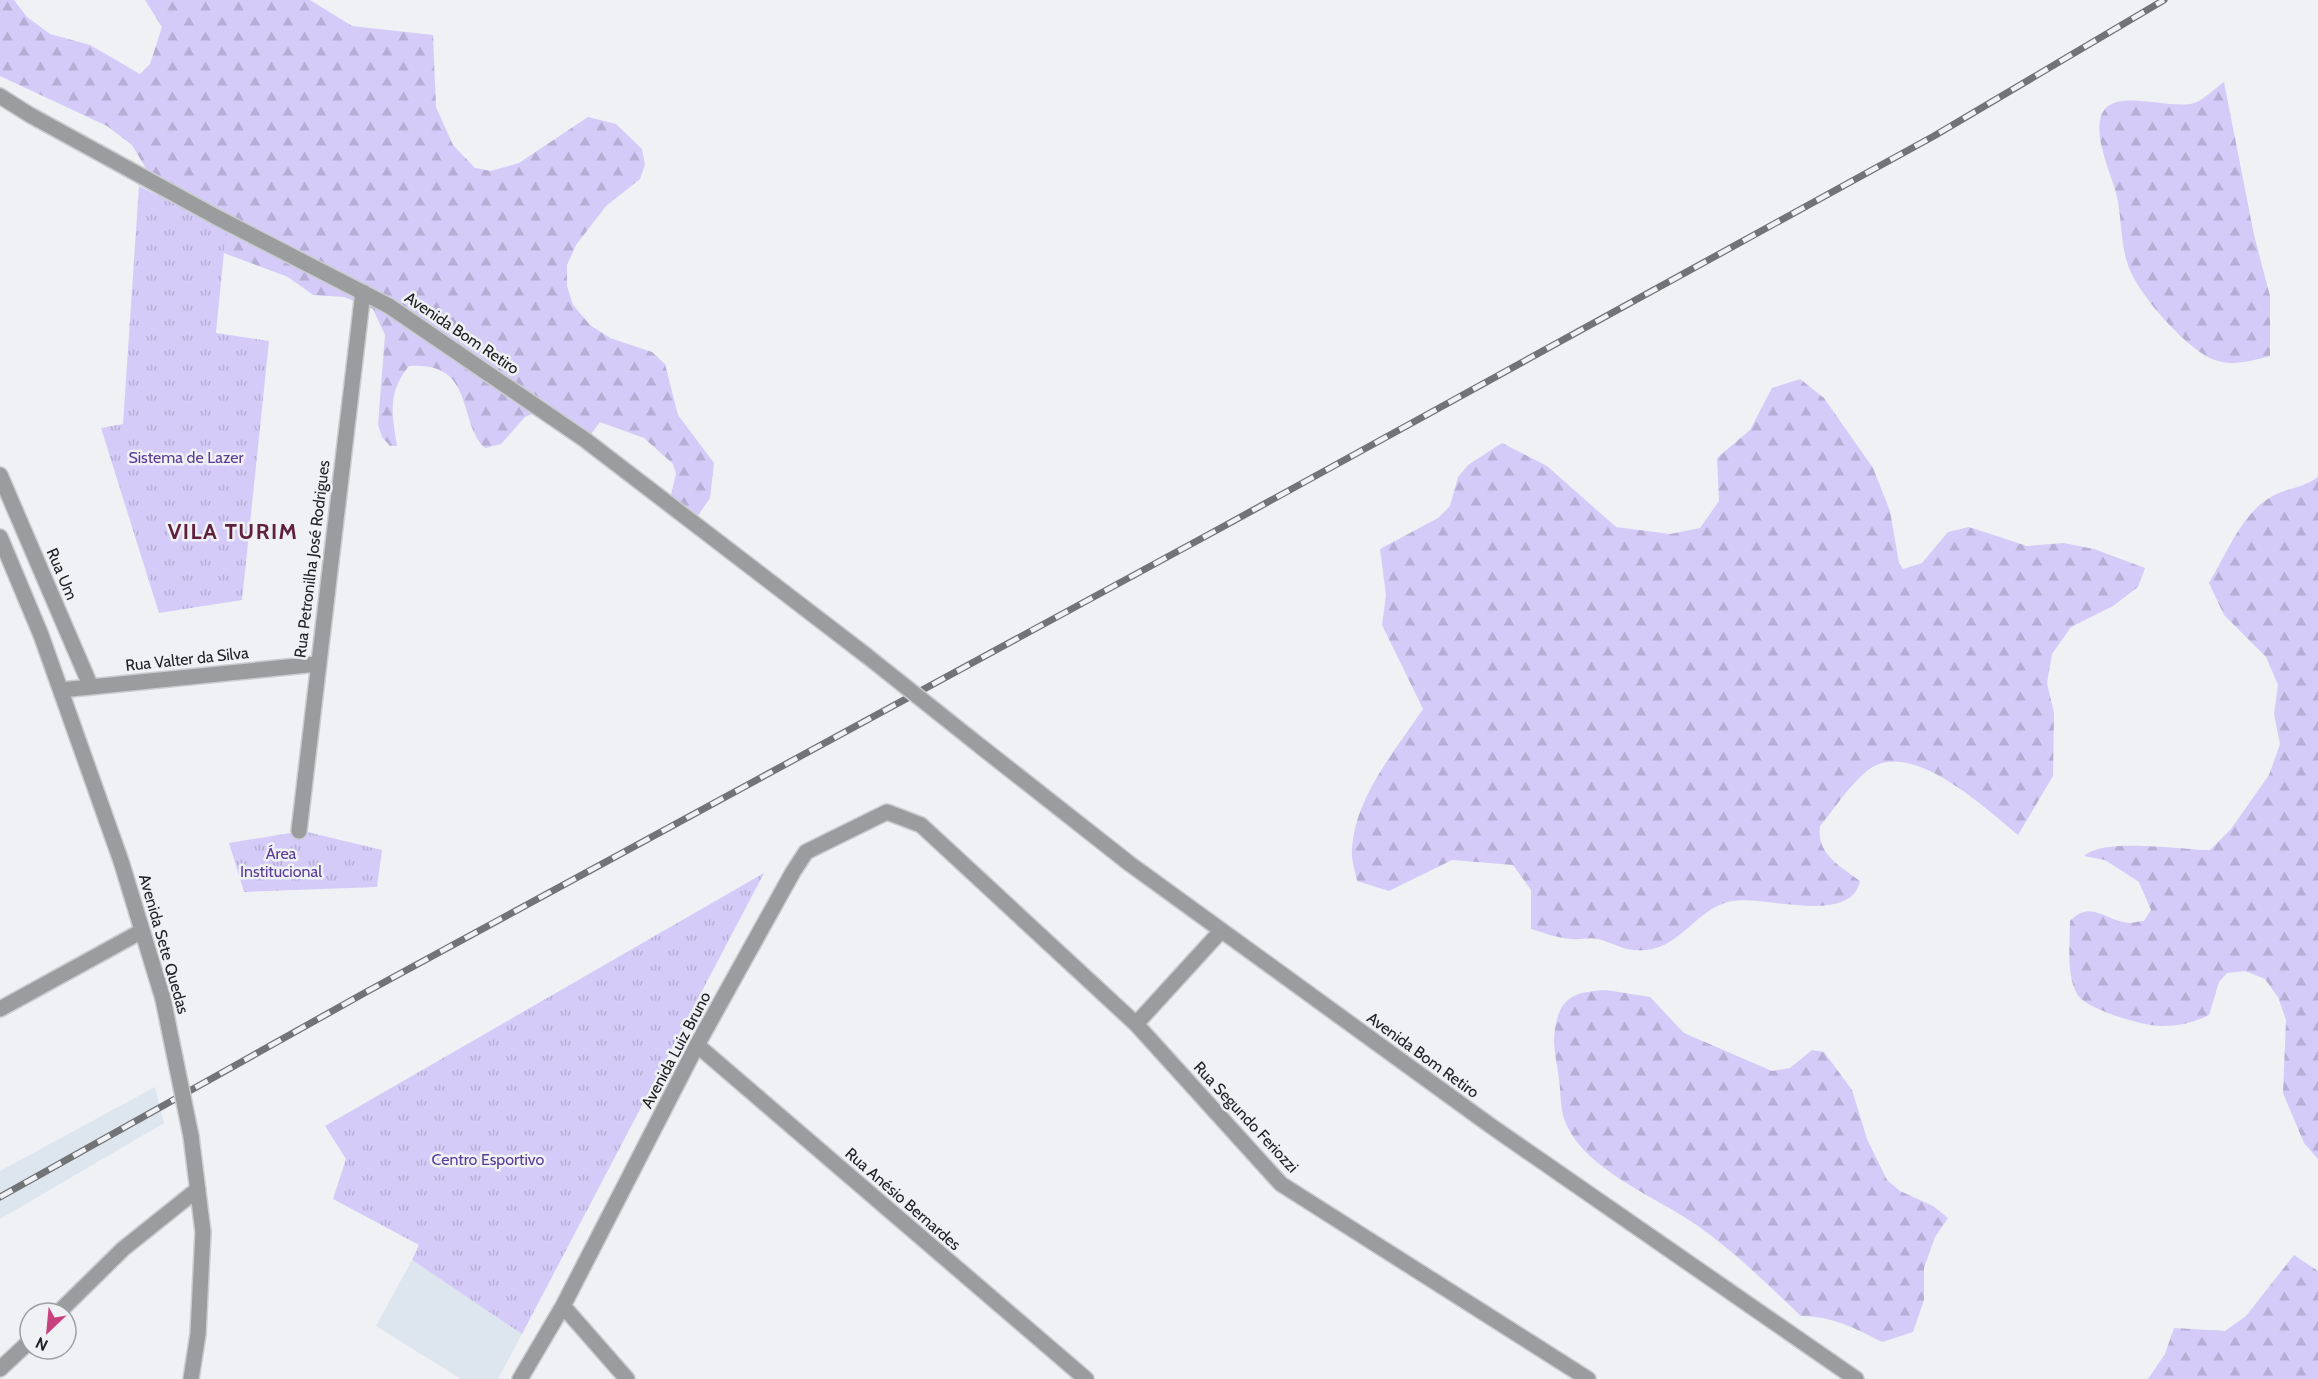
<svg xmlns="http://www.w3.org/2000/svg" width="2318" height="1379" font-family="Cabin,sans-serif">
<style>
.built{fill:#dde5ef}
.forest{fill:url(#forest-firs)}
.park{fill:url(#park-tufts)}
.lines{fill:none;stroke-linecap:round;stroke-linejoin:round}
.minor-casing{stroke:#cacccf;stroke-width:18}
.minor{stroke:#9b9c9d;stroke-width:15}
.rail-casing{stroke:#727375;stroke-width:7}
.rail{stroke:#eff1f5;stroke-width:4.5;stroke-dasharray:14;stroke-linecap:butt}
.minor-bridge-casing{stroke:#cacccf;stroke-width:18;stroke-linecap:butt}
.minor-bridge{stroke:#9b9c9d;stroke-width:15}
.labels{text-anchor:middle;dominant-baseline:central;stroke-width:5;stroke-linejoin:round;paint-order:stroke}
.street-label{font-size:16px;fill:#212223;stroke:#eff1f5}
.park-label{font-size:16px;fill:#5a3d97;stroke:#eff1f5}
.district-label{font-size:22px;font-weight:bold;letter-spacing:1.5px;fill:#601f3c;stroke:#eff1f5}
</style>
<defs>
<pattern id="forest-firs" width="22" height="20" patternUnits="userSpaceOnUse" patternTransform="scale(1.5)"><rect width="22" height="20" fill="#d4cbf8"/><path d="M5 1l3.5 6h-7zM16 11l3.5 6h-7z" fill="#b6aed4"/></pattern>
<pattern id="park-tufts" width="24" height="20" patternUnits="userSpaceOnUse" patternTransform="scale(1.5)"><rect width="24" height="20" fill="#d4cbf8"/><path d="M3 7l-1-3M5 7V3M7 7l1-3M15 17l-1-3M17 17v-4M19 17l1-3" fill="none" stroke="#b6aed4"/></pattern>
</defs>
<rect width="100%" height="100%" fill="#eff1f5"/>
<!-- built -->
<path class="built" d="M 155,1087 L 164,1123 L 0,1219 L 0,1171 Z
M 412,1260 L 522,1334 L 498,1379 L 461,1379 L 376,1326 Z"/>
<!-- forest -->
<path class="forest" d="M 0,0 L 14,0 L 27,17 L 50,34 L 90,45 L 140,74 L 150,64 L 162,27 L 145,0 L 310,0 L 352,26 L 433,35 L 436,107 L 453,145 L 475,168 L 491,171 L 519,163 L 588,117 L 616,124 L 642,149 L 645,165 L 640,179 L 606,206 L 576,245 L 567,265 L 567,286 L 573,305 L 590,325 L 610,338 L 652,352 L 665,364 L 678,415 L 714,463 L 710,498 L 697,517 L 678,512 L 671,495 L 676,474 L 673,464 L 644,438 L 600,422 L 589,437 L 539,411 L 525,417 L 501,444 L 485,448 C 457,422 476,361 409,366 C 387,393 392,414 397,446 L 390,446 L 382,437 L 378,425 L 385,335 L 373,309 L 344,297 L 313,295 L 288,277 L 221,252 L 159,244 L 157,187 L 132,145 L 107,126 L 0,76 Z
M 2224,82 L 2254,235 L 2270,296 L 2270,356 C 2251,361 2231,367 2212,359 C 2185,347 2137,293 2128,265 C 2120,242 2122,216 2116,193 C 2111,173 2089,128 2105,109 C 2121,90 2172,110 2194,103 C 2204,100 2215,88 2224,82 Z
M 1800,379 L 1824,398 L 1873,468 L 1890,511 L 1899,563 L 1903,569 L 1922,563 L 1948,532 L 1969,527 L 2027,546 L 2064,543 L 2094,549 L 2145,568 L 2138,587 L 2113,606 L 2071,627 L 2052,654 L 2047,683 L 2054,713 L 2053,776 L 2018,835 C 1986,809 1911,737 1868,770 C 1850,784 1835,808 1820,826 C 1816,854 1840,866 1860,881 C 1851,926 1764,895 1732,901 C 1698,907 1681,947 1646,950 C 1624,952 1617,944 1598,939 C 1590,937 1580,940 1571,939 C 1558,938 1544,933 1531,929 L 1531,890 L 1513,865 L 1452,860 L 1389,891 L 1357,881 C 1355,871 1351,859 1352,849 C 1355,797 1395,751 1423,709 L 1382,625 L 1386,595 L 1380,549 L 1438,518 L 1450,506 L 1458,477 L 1468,465 L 1502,443 L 1547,466 L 1616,527 L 1670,534 L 1700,528 L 1719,501 L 1717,458 L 1750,430 L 1772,388 Z
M 2318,477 L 2318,1159 L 2304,1143 L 2283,1093 L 2286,1020 L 2278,997 L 2265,979 L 2245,971 L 2227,973 L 2219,982 L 2209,1015 C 2193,1023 2179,1026 2161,1026 C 2143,1026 2085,1009 2077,994 C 2066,974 2070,944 2070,921 C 2091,899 2105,921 2129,923 C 2133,923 2139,921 2144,921 L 2151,910 L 2139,882 L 2105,860 L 2084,856 C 2103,837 2183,850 2210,850 L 2231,829 L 2269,775 L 2280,744 L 2274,714 L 2278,685 L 2266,657 L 2224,615 L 2209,583 C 2226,555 2242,513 2271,497 C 2286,488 2304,488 2318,477 Z
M 1606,990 L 1650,997 L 1684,1033 L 1772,1071 L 1790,1068 L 1812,1050 L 1824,1052 L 1852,1090 L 1867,1139 L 1887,1180 L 1900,1191 L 1933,1206 L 1948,1218 L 1935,1237 L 1924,1268 L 1924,1300 L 1913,1332 L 1882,1342 C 1855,1328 1831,1316 1801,1316 C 1768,1285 1735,1252 1698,1226 C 1657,1197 1587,1171 1566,1124 C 1560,1111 1561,1092 1559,1079 C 1557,1062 1552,1045 1555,1029 C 1560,996 1575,992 1606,990 Z
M 2294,1255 L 2318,1271 L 2318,1379 L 2148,1379 L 2165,1354 L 2174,1328 L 2225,1331 L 2246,1316 Z"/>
<!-- park -->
<path class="park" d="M 139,186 L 226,231 L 216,333 L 269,341 L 242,600 L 159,613 L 101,428 L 123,424 Z
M 303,831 L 382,850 L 377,887 L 244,892 L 229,843 Z
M 764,873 L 522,1334 L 412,1260 L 419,1245 L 333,1199 L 346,1159 L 325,1126 Z"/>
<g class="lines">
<!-- minor casing -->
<g class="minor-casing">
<path id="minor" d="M 0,96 L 30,115 L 218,218 L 389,306 L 584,439 L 867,656
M 0,475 L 91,687
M 0,537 L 41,635 L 121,861 L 163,999
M 61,690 L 317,664
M 980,746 L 1130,864 L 1491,1126 L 1856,1379
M 299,831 L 363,292
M 0,1009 L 142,931
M 1136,1024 L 1221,931
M 697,1045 L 1086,1379
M 191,1136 L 203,1232 L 198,1334 L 191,1379
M 563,1306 L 627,1379
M 58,1313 L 123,1249 L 198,1189
M 0,1369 L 30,1341
M 520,1379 L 563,1306 L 697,1045 L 793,872 L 806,852 L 887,812 L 921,825 L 1136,1024 L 1281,1184 L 1588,1379"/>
</g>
<!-- minor -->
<use href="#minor" class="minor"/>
<!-- rail casing -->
<g class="rail-casing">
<path id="rail" d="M 0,1197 L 368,991 L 1217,530 L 1934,136 L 2164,0"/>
</g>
<!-- rail -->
<use href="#rail" class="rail"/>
<!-- minor-bridge casing -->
<g class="minor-bridge-casing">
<path id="minor-bridge" d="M 867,656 L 980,746
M 163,999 L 191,1136"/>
</g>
<!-- minor-bridge -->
<use href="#minor-bridge" class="minor-bridge"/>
</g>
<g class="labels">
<!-- street labels -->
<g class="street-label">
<text transform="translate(462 333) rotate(34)">Avenida Bom Retiro</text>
<text transform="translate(312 559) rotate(-83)">Rua Petronilha José Rodrigues</text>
<text transform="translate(62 574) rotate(67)">Rua Um</text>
<text transform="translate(187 659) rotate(-6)">Rua Valter da Silva</text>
<text transform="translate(164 944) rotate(74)">Avenida Sete Quedas</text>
<text transform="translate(676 1050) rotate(-62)">Avenida Luiz Bruno</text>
<text transform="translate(1423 1055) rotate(36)">Avenida Bom Retiro</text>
<text transform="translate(1246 1117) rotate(47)">Rua Segundo Feriozzi</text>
<text transform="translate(903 1199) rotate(41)">Rua Anésio Bernardes</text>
</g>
<!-- park labels -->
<g class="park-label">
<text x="186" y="457">Sistema de Lazer</text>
<text x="281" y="853">Área<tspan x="281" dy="18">Institucional</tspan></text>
<text x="488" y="1159">Centro Esportivo</text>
</g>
<!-- district labels -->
<g class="district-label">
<text x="233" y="531">VILA TURIM</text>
</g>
</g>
<!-- north arrow -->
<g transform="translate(48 1331) rotate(206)"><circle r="28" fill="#eff1f5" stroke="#9d9ea1" stroke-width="1.5"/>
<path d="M0-4.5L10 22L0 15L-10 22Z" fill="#c8417f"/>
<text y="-9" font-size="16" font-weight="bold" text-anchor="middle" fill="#212223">N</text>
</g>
</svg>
